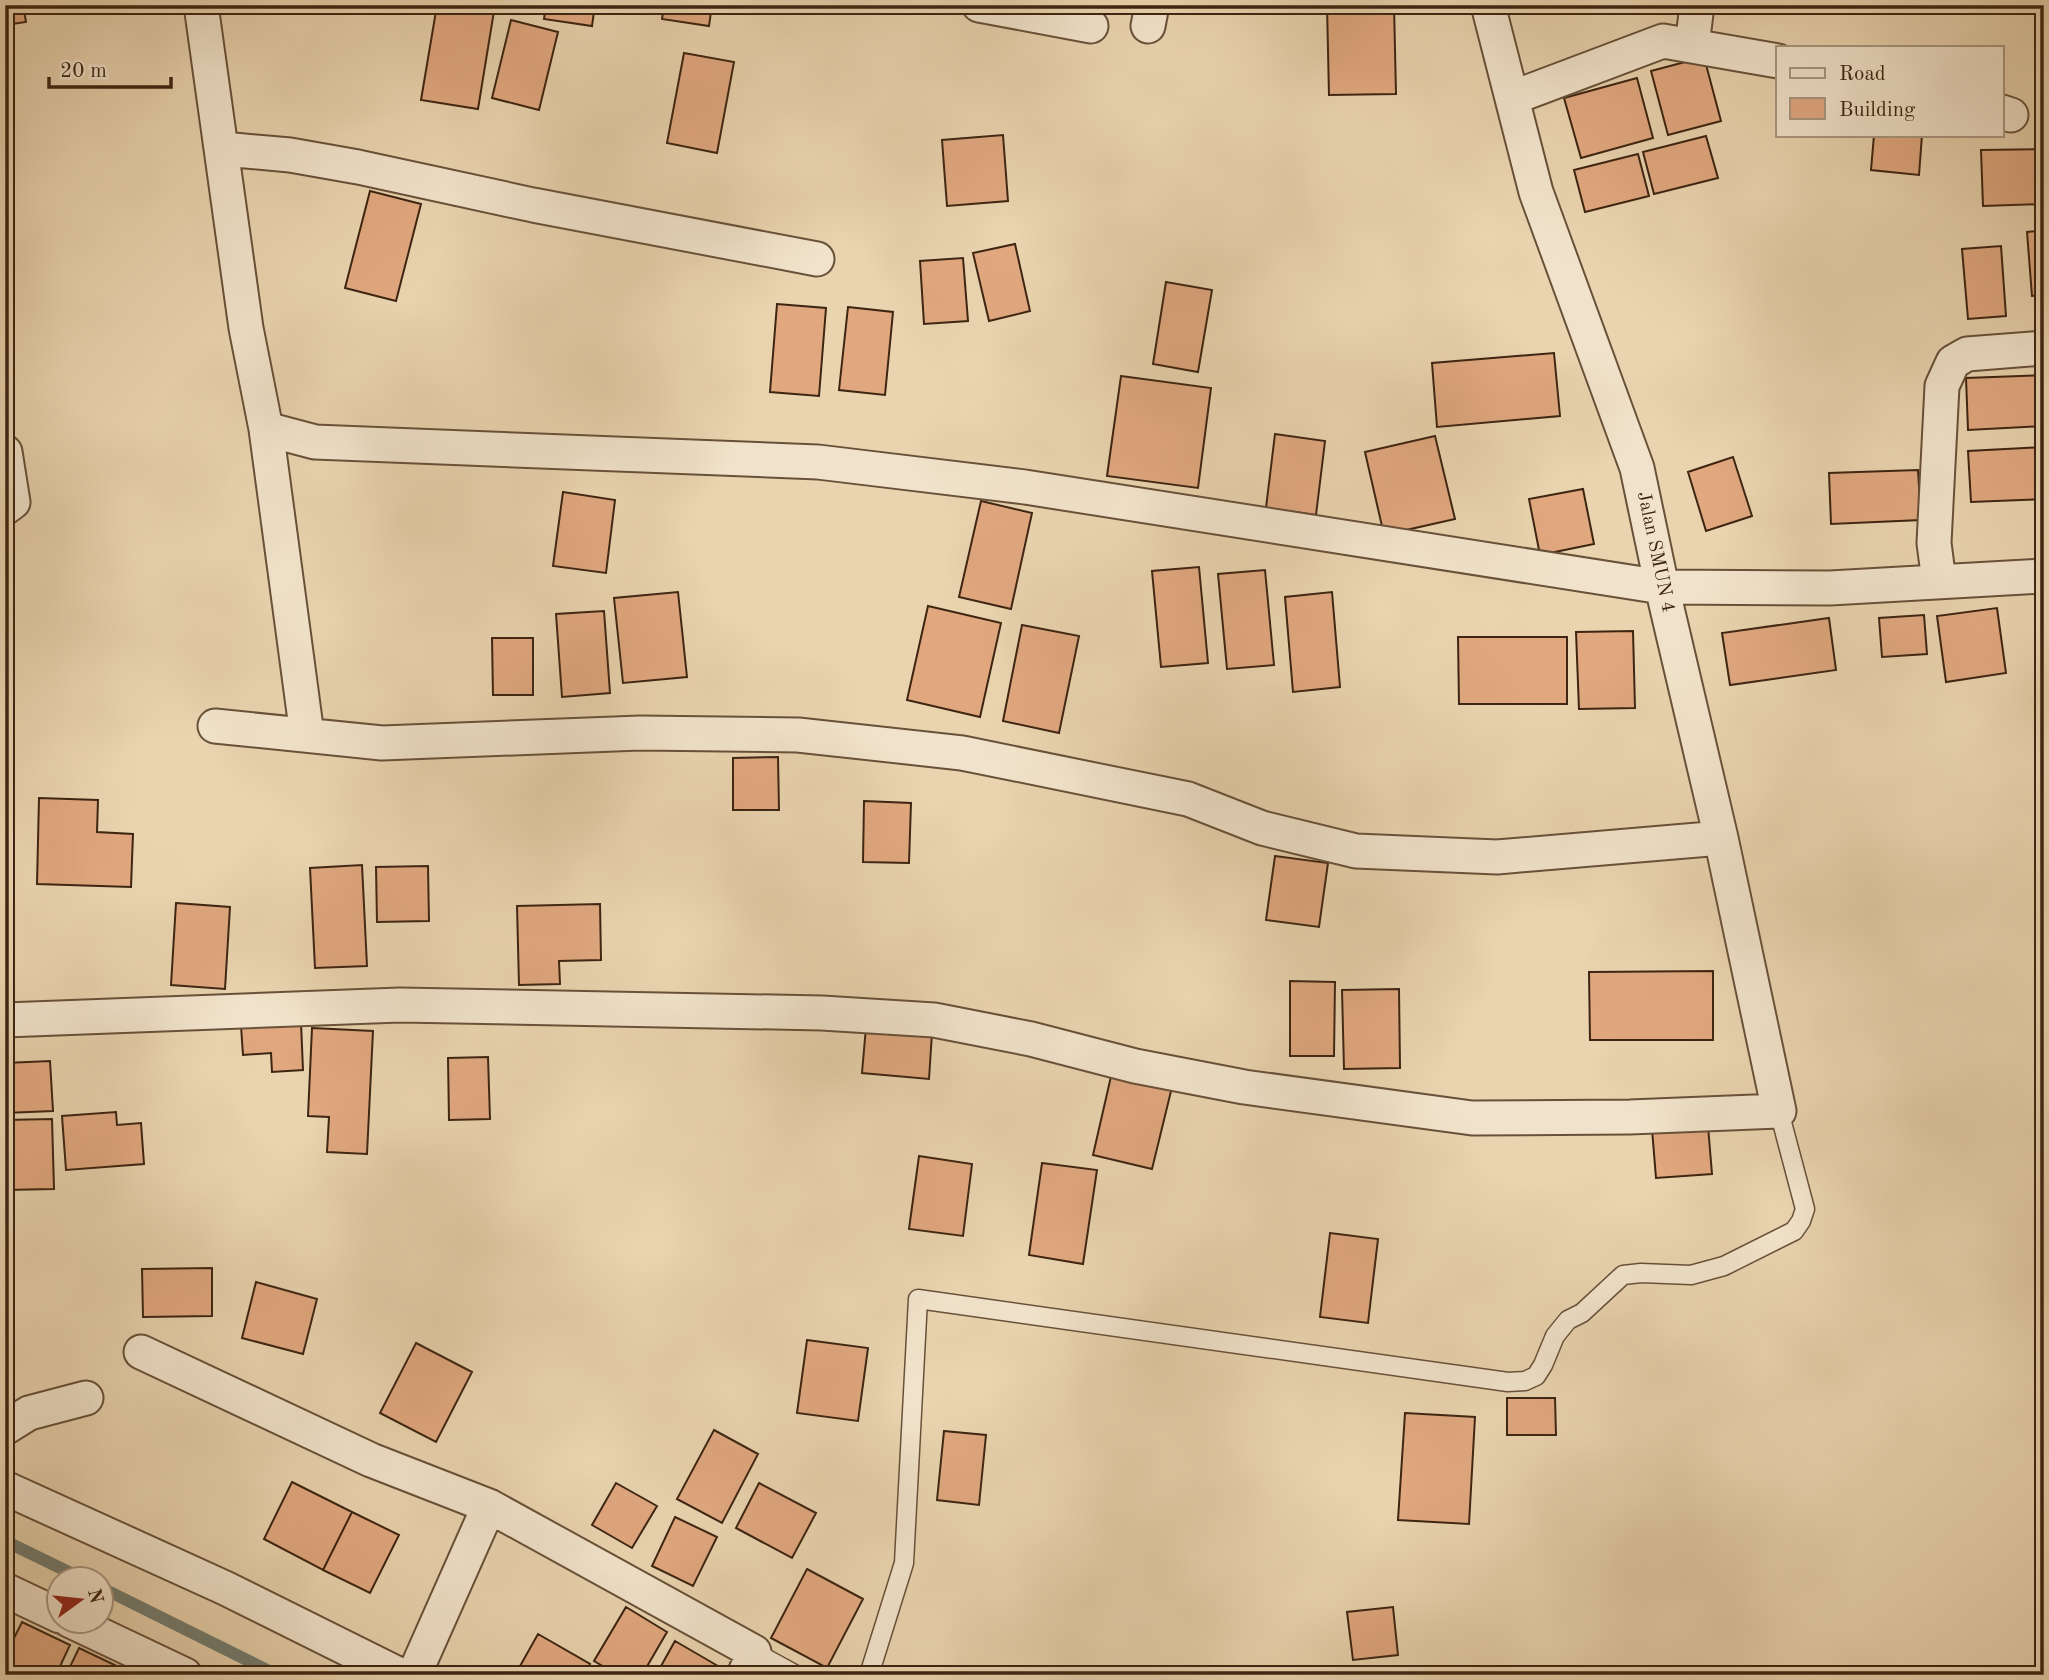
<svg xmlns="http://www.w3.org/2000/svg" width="2049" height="1680" font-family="'Old Standard TT',serif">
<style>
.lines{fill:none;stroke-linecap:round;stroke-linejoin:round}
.stream{stroke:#747d71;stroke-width:12}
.building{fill:#e1a880;stroke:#3d2512;stroke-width:2}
.service-casing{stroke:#685139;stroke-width:21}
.minor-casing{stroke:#685139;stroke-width:37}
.service{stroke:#f1e3cb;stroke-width:18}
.minor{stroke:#f1e3cb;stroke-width:33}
.labels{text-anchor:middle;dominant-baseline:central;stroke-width:6;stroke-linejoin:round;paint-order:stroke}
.street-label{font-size:19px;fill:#3d2512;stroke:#f1e3cb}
</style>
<rect width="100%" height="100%" fill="#e9d4af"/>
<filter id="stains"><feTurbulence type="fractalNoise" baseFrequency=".00286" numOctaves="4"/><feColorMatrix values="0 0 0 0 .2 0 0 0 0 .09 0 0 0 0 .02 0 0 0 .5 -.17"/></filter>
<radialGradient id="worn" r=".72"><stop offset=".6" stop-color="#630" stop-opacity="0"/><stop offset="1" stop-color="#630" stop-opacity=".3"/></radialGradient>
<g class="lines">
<!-- stream -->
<path class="stream" d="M 5,1541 L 81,1578
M 102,1588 L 277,1675"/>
</g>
<!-- building -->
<path class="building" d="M 5,5 L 23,5 L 26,22 L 5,25 Z
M 437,5 L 495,5 L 478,109 L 421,100 Z
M 546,5 L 595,5 L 592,26 L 544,19 Z
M 664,5 L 712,5 L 709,26 L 662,19 Z
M 1327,5 L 1394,5 L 1396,94 L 1329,95 Z
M 511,20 L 558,32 L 539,110 L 492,98 Z
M 684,53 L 734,62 L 717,153 L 667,143 Z
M 1704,57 L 1721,121 L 1668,135 L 1651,71 Z
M 1637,78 L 1653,138 L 1581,158 L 1564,98 Z
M 1003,135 L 1008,201 L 947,206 L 942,140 Z
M 1874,135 L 1922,135 L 1919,175 L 1871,170 Z
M 1706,136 L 1718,178 L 1654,194 L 1643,152 Z
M 2044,149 L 2044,204 L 1983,206 L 1981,150 Z
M 1638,154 L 1649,196 L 1585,212 L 1574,170 Z
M 370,191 L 421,204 L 396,301 L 345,288 Z
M 2044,230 L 2044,295 L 2032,296 L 2027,232 Z
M 1015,244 L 1030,311 L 989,321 L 973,253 Z
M 2001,246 L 2006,316 L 1968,319 L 1962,249 Z
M 963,258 L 968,321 L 924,324 L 920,261 Z
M 1166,282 L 1212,290 L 1198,372 L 1153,364 Z
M 777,304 L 826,308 L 819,396 L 770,392 Z
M 848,307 L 893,312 L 885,395 L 839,390 Z
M 1554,353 L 1560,416 L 1437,427 L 1432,363 Z
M 2044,375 L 2044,426 L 1968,430 L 1966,378 Z
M 1121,376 L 1211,388 L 1198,488 L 1107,476 Z
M 1275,434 L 1325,441 L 1316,515 L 1266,508 Z
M 1435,436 L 1455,519 L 1384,535 L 1365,452 Z
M 2044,447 L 2044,499 L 1971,502 L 1968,451 Z
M 1733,457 L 1752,516 L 1706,531 L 1688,472 Z
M 1918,470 L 1921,520 L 1831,524 L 1829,473 Z
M 1583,489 L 1594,544 L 1540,555 L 1529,499 Z
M 563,492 L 615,500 L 606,573 L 553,566 Z
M 981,501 L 1032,513 L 1011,609 L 959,597 Z
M 1199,567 L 1208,663 L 1161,667 L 1152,571 Z
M 1265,570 L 1274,665 L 1227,669 L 1218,574 Z
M 678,592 L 687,677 L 623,683 L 614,598 Z
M 1332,592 L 1340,687 L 1293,692 L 1285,597 Z
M 928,606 L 1001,623 L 980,717 L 907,700 Z
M 1997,608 L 2006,673 L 1946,682 L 1937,616 Z
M 604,611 L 610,693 L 562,697 L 556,614 Z
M 1924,615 L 1927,654 L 1882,657 L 1879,618 Z
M 1829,618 L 1836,670 L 1730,685 L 1722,633 Z
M 1022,625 L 1079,636 L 1059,733 L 1003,721 Z
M 1633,631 L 1635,708 L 1579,709 L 1576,632 Z
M 1458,637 L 1567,637 L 1567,704 L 1459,704 Z
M 492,638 L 533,638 L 533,695 L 493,695 Z
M 778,757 L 779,810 L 733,810 L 733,758 Z
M 39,798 L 98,800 L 97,832 L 133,834 L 131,887 L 37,884 Z
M 864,801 L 911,803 L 909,863 L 863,862 Z
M 1275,856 L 1328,863 L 1319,927 L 1266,920 Z
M 362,865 L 367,966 L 315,968 L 310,868 Z
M 428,866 L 429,921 L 377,922 L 376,867 Z
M 176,903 L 230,907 L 225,989 L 171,985 Z
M 600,904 L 601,960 L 559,961 L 560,984 L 519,985 L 517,906 Z
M 1713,971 L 1713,1040 L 1590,1040 L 1589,972 Z
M 1290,981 L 1335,982 L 1334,1056 L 1290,1056 Z
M 1399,989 L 1400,1068 L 1344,1069 L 1342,990 Z
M 301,1023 L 303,1070 L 272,1072 L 271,1053 L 243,1055 L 241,1026 Z
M 866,1027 L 932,1033 L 929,1079 L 862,1073 Z
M 312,1028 L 373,1031 L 367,1154 L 327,1152 L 329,1117 L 308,1116 Z
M 488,1057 L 490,1119 L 449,1120 L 448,1058 Z
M 50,1061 L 53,1111 L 5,1113 L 5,1063 Z
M 1112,1072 L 1172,1087 L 1152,1169 L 1093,1155 Z
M 116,1112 L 117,1125 L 141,1123 L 144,1164 L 66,1170 L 62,1116 Z
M 52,1119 L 54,1189 L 5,1190 L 5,1120 Z
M 1708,1126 L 1712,1174 L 1656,1178 L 1652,1129 Z
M 919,1156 L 972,1164 L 963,1236 L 909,1229 Z
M 1042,1163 L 1097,1170 L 1083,1264 L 1029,1255 Z
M 1330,1233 L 1378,1239 L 1368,1323 L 1320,1317 Z
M 212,1268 L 212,1316 L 143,1317 L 142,1269 Z
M 256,1282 L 317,1299 L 303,1354 L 242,1338 Z
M 807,1340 L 868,1348 L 858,1421 L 797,1413 Z
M 416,1343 L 472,1372 L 436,1442 L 380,1413 Z
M 1507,1398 L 1555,1398 L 1556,1435 L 1507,1435 Z
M 1405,1413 L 1475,1417 L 1469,1524 L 1398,1520 Z
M 714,1430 L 758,1454 L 722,1523 L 677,1499 Z
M 944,1431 L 986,1435 L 979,1505 L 937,1500 Z
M 292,1482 L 352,1512 L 323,1570 L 264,1539 Z
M 616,1483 L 657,1506 L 632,1548 L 592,1525 Z
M 759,1483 L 816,1513 L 792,1558 L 736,1528 Z
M 352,1512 L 399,1535 L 370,1593 L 323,1570 Z
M 675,1517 L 717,1537 L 693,1586 L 652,1566 Z
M 807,1569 L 863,1599 L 827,1668 L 771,1638 Z
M 626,1607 L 667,1632 L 642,1675 L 618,1675 L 594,1661 Z
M 1393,1607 L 1398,1655 L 1353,1660 L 1347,1612 Z
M 5,1613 L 11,1616 L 5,1629 Z
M 22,1622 L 70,1645 L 56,1675 L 5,1674 L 5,1656 Z
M 538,1634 L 590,1664 L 584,1675 L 515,1675 Z
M 675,1641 L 718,1666 L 713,1675 L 656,1675 Z
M 79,1648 L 121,1668 L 118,1675 L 66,1675 Z"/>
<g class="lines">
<!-- service casing -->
<g class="service-casing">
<path id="service" d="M 754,1652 L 796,1675
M 869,1675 L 904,1563 L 918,1299 L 1508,1382 L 1525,1381 L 1536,1376 L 1543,1365 L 1555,1336 L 1568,1320 L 1582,1313 L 1623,1275 L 1641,1273 L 1691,1275 L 1724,1266 L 1794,1231 L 1801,1221 L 1805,1209 L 1779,1111"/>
</g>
<!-- minor casing -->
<g class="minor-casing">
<path id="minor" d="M 201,5 L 246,328 L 266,429 L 315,442 L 818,462 L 1025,487 L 1662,587 L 1830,588 L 2044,576
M 979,5 L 1091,26
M 1148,26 L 1152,5
M 1692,46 L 1697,5
M 1512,98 L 1663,41 L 1778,61
M 2002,112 L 2011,115
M 223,149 L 290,155 L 358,167 L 533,205 L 817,259
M 266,429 L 307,735
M 5,452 L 13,502 L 5,508
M 1939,582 L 1934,543 L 1942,386 L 1953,362 L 1967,354 L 2044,348
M 215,726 L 382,743 L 640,733 L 798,735 L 962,753 L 1188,799 L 1262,828 L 1356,851 L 1497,857 L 1721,838
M 5,1020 L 400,1005 L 822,1013 L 934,1020 L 1031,1039 L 1135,1066 L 1244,1087 L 1472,1118 L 1630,1117 L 1779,1111 L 1721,838 L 1662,587 L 1637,468 L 1536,192 L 1488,5
M 141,1352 L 371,1460 L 489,1506
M 5,1428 L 29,1413 L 86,1398
M 5,1488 L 225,1588 L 400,1675
M 5,1590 L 60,1616
M 69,1620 L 185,1675
M 414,1675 L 489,1506 L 754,1652 L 744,1675"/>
</g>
<!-- service -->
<use href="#service" class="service"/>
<!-- minor -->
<use href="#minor" class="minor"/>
</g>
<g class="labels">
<!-- street labels -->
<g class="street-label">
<text transform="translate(1655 552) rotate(78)">Jalan SMUN 4</text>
</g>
</g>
<!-- margin -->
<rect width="2049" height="1680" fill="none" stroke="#e9d4af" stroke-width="28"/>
<rect x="7" y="7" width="2035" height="1666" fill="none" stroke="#3d2512" stroke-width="3.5"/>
<rect x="14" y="14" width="2021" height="1652" fill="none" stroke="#3d2512" stroke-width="2"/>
<!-- legend -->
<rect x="1776" y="46" width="228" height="91" fill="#f1e3cb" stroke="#a99781" stroke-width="2"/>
<rect x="1790" y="68" width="35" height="10" fill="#f1e3cb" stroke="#a99781" stroke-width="2"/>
<text x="1839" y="80" font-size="21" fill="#3d2512">Road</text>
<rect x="1790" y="98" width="35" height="21" fill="#e1a880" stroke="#a99781" stroke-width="2"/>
<text x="1839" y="116" font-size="21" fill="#3d2512">Building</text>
<!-- north arrow -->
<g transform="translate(80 1600) rotate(75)"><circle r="33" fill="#f1e3cb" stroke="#a99781" stroke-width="2"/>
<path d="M0-5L12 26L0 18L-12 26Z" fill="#8f2418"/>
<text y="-10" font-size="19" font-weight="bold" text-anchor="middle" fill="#3d2512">N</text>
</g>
<!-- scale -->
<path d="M49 77v10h122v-10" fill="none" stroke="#3d2512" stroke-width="3.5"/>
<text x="60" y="77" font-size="21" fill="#3d2512" stroke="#f1e3cb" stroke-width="5" paint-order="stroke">20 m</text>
<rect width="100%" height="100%" filter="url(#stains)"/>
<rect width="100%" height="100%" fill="url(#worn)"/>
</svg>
